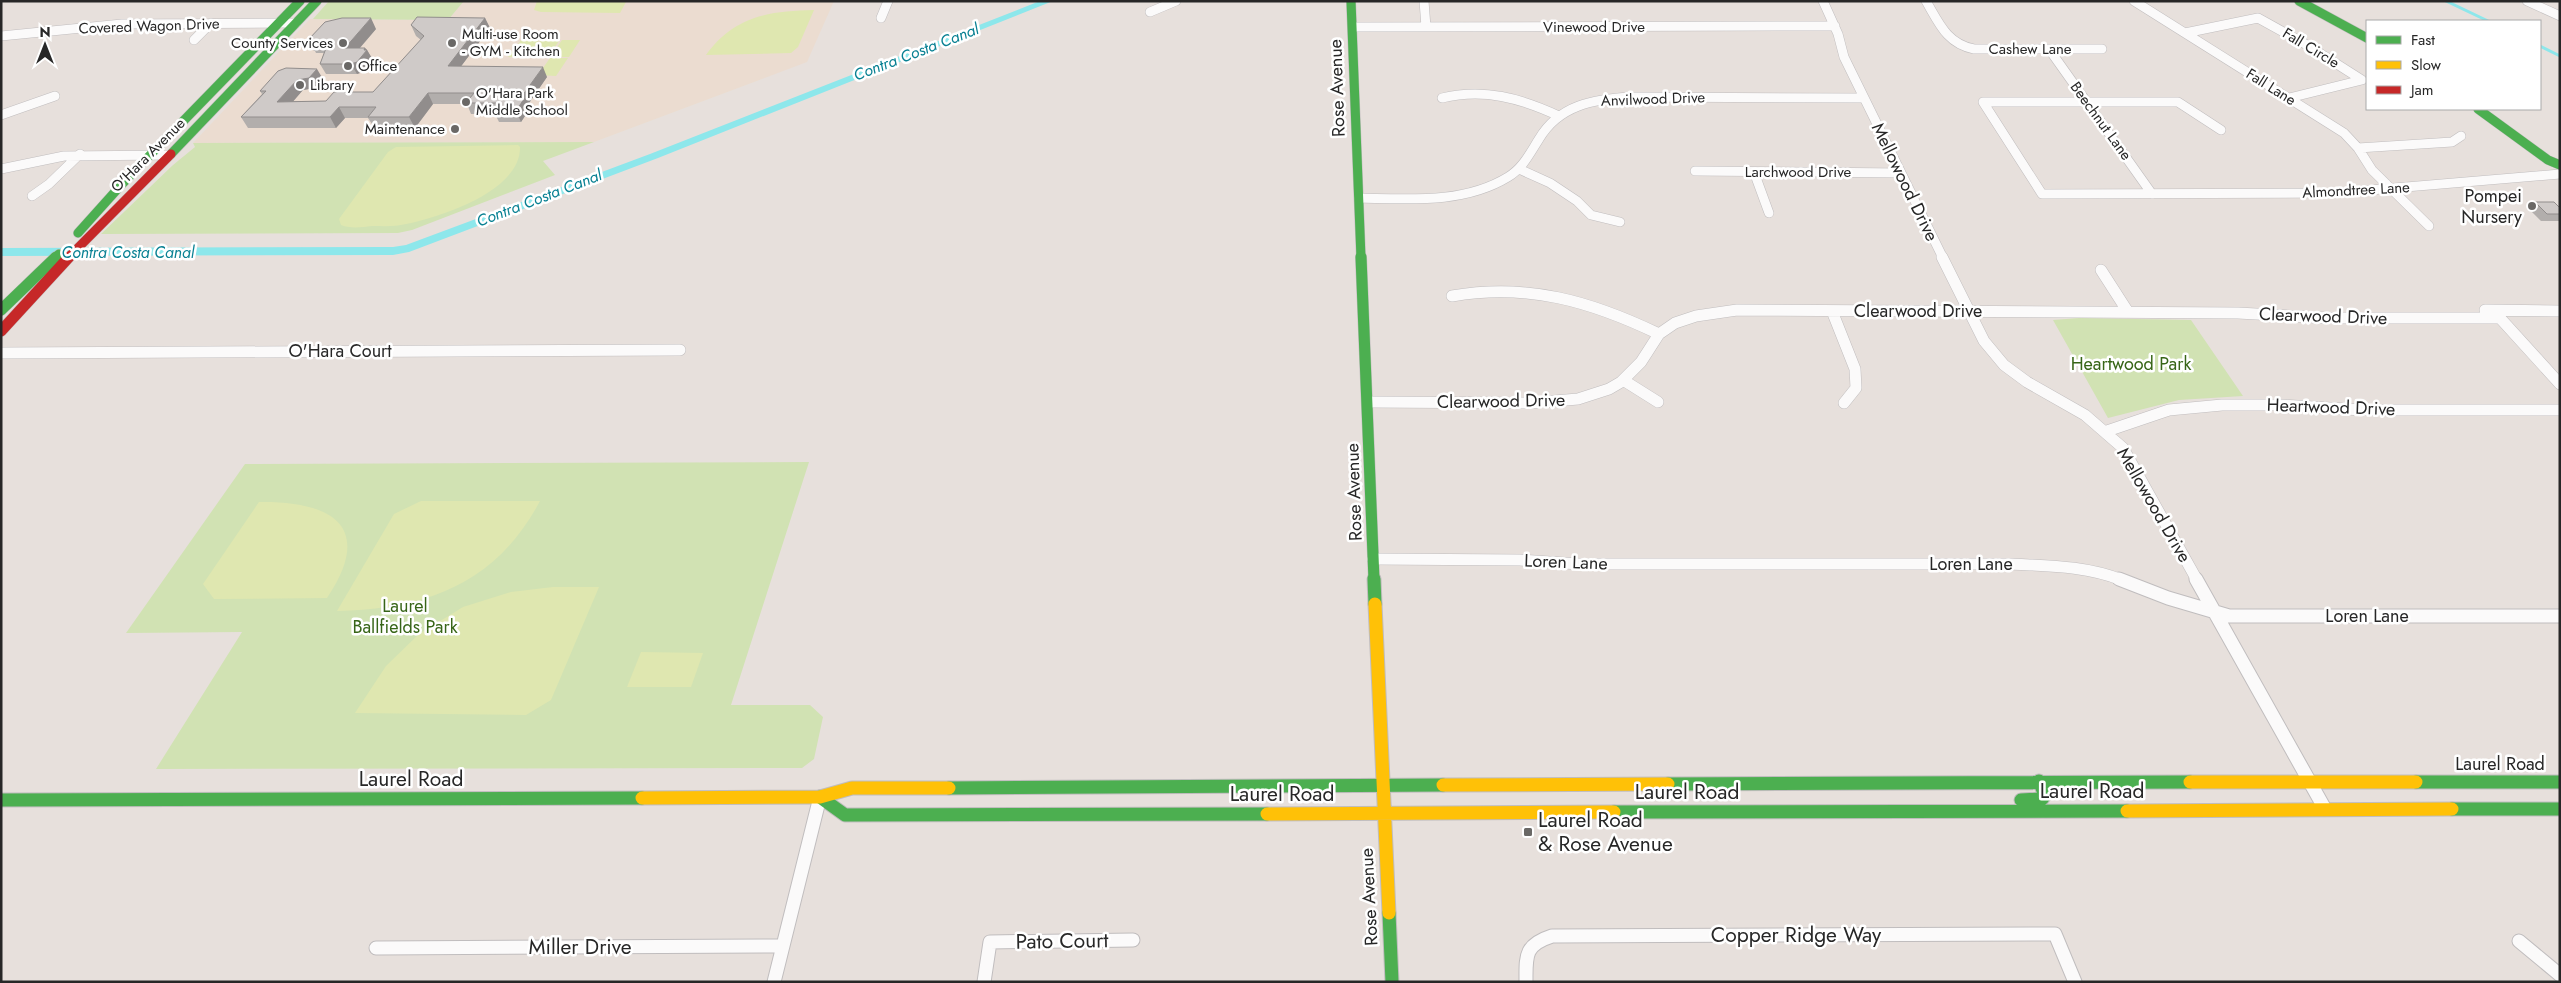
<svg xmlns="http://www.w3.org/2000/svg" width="2561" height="983" font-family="Jost,sans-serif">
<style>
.education{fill:#ebdcd0}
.green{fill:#d1e2b3}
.pitch{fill:#dfe7b0}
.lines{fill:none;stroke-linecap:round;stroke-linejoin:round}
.stream{stroke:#8de7eb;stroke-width:3}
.canal{fill:#8de7eb;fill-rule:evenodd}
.street-far2-casing{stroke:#c0bdbe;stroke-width:10}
.street-far1-casing{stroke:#c0bdbe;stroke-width:12}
.street-casing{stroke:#c0bdbe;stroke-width:15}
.fast-far2-casing{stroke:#c0bdbe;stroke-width:10}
.fast-far1-casing{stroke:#c0bdbe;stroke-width:12}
.fast-casing{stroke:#c0bdbe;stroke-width:15}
.slow-casing{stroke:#c0bdbe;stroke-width:15}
.jam-far1-casing{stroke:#c0bdbe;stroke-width:10}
.jam-casing{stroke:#c0bdbe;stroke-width:12}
.street-far2{stroke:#fbfafa;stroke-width:9}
.street-far1{stroke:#fbfafa;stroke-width:11}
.street{stroke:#fbfafa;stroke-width:13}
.fast-far2{stroke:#4caf50;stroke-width:9}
.fast-far1{stroke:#4caf50;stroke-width:11}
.fast{stroke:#4caf50;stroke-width:13}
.slow{stroke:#ffc107;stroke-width:13}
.jam-far1{stroke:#c62828;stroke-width:9}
.jam{stroke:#c62828;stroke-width:11}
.wall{fill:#b2aeac}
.shaded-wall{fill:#918d8c}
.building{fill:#cfcac8;stroke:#918d8c}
.poi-dot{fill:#6a6866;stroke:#fff;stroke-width:2}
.labels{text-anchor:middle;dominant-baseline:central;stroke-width:5;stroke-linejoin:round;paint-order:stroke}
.far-street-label{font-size:15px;fill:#272727;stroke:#fff}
.far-poi-label{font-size:15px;fill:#272727;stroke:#fff;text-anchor:start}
.far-water-label{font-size:16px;font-style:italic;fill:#098193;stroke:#fff}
.street-label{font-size:18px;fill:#272727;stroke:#fff}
.poi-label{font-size:18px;fill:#272727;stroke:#fff;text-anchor:end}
.park-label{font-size:18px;fill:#376517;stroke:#fff}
.near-street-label{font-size:21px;fill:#272727;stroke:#fff}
.near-poi-label{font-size:21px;fill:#272727;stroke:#fff;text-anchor:start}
</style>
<rect width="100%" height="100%" fill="#e7e0dc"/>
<!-- education -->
<path class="education" d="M 464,1 L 834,1 L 807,62 L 594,142 L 193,143 L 310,19 L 448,20 Z"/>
<!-- green -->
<path class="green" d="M 329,1 L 464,1 L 448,20 L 313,19 Z
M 594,142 L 543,161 L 555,175 L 412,230 L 398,233 L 101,234 L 173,165 L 195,147 L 193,143 Z
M 2079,318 L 2191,320 L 2243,396 L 2179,400 L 2108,418 L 2053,320 Z
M 809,462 L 731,705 L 810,705 L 823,717 L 814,759 L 802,768 L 156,769 L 242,632 L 126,633 L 245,464 Z"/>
<!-- pitch -->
<path class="pitch" d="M 537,1 L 626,1 L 626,2 L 620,13 L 541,12 L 534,10 Z
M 814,10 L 798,47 L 791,53 L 706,55 C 734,16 769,11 814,10 Z
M 521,40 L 539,40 L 527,57 L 508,57 Z
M 541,40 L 559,41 L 548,57 L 529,57 Z
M 562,40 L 580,40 L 569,57 L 550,57 Z
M 550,58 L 568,58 L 556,76 L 538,75 Z
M 518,145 L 520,147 C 521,191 441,217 406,224 C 395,227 383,226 372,226 C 362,227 351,229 341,225 L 339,219 L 388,152 L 396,147 Z
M 421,501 L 540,501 C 496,584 426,609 337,611 L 394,514 Z
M 259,502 C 330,501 376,525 327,598 L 214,599 L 203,584 Z
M 553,587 L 599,587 L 551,700 L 526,715 L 355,713 L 386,666 L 419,634 L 463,607 L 511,592 Z
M 641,652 L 703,653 L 691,687 L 627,687 Z"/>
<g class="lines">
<!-- stream -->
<path class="stream" d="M 2446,1 L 2488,21
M 2540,46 L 2560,56"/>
<!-- canal -->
<path class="canal" d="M 1040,1 L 1053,1 L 658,158 L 409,252 L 393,255 L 1,256 L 1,248 L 393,247 L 406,245 L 650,154 Z"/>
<!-- street-far2 casing -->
<g class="street-far2-casing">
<path id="street-far2" d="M 1424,1 L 1426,27
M 1823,1 L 1838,34 L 1844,57 L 1943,258
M 1926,1 C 1939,23 1947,44 1974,49 L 2102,49
M 2134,1 L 2344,133 L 2358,148 L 2372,170 L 2429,226
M 2527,1 L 2560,16
M 1150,12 L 1176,1
M 881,18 L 888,1
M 1353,27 L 1835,26
M 2185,33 L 2258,18 L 2307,45 L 2362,80 L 2289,98
M 1,36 L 122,24 L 296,23
M 194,40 L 211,23
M 2049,49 L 2152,194
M 1442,98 C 1484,88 1520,98 1559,116
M 1,115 L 55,96
M 2221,130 L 2178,102 L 1983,102 L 2042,194 L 2335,193 L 2560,174
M 2358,148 L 2452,142 L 2461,136
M 1,169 L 64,156 L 170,155
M 1519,169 L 1550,183 L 1577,201 L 1591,215 L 1620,222
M 1695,171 L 1901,173
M 1754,172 L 1769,213
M 32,196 L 49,184 L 80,154
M 1359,198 C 1409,199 1464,204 1508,177 C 1523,168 1530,153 1539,139 C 1559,105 1594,99 1631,97 L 1864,98"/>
</g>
<!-- street-far1 casing -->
<g class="street-far1-casing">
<path id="street-far1" d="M 1942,257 L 1984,341 L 2004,365 L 2027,382 L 2085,415 L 2123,448 L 2197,580
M 2101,270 L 2128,312
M 1452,296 C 1528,283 1590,301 1659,334
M 2485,310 L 2560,311
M 1832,311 L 1855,369 L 1856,388 L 1844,403
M 1,353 L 680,350
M 1623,380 L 1658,402
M 1368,402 L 1531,403 L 1578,399 L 1609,389 L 1621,382 L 1641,362 L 1659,334 L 1675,323 L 1696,316 L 1737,310 L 2238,313 L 2328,318 L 2500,318 L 2560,384
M 2107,431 L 2169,410 L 2222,405 L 2280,405 L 2362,410 L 2560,410
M 1373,559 L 1520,560 L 1579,564 L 2012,564 C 2050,566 2086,566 2122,580"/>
</g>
<!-- street casing -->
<g class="street-casing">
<path id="street" d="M 2119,579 L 2168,598 L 2229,616 L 2560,616
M 2196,579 L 2325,809
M 2519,941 L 2560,975
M 376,948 L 783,946
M 774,982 L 820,797
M 984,982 L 990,942 L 1133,940
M 1526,982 C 1526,956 1524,945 1552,936 L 2055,934 L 2075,982"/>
</g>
<!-- fast-far2 casing -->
<g class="fast-far2-casing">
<path id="fast-far2" d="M 1351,1 L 1361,258
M 2299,1 L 2367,38
M 2478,109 L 2548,160 L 2560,165
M 171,154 L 317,1
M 78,233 L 122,184 L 300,1
M 55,258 L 59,254"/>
</g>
<!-- fast-far1 casing -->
<g class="fast-far1-casing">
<path id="fast-far1" d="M 1361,257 L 1374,580
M 1,310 L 56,257"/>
</g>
<!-- fast casing -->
<g class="fast-casing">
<path id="fast" d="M 1374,579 L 1375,604
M 2416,782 L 2560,782
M 1668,784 L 2190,782
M 949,788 L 1443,785
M 820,797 L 845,815 L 1267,814
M 1,800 L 642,798
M 2021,800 L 2042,799 L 2045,795 L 2039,781
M 2452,809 L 2560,809
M 1614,812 L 2127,811
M 1389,913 L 1392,982"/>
</g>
<!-- slow casing -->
<g class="slow-casing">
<path id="slow" d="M 1375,604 L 1389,913
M 2190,782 L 2416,782
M 1443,785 L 1668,784
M 642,798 L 820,797 L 852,788 L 949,788
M 2127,811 L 2452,809
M 1267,814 L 1614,812"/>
</g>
<!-- jam-far1 casing -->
<g class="jam-far1-casing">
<path id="jam-far1" d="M 68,258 L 171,154"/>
</g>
<!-- jam casing -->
<g class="jam-casing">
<path id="jam" d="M 1,331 L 69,257"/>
</g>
<!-- street-far2 -->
<use href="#street-far2" class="street-far2"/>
<!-- street-far1 -->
<use href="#street-far1" class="street-far1"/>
<!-- street -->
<use href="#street" class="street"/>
<!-- fast-far2 -->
<use href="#fast-far2" class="fast-far2"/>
<!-- fast-far1 -->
<use href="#fast-far1" class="fast-far1"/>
<!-- fast -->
<use href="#fast" class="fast"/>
<!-- slow -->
<use href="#slow" class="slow"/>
<!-- jam-far1 -->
<use href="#jam-far1" class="jam-far1"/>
<!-- jam -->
<use href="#jam" class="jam"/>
</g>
<!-- wall -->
<path class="wall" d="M 485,18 L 490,28 L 461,66 L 547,77 L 527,106 L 529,110 L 521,122 L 499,122 L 495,114 L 471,114 L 467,104 L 433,104 L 415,128 L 374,127 L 368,118 L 345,118 L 336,128 L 248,128 L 241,117 L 262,94 L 260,91 L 323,79 L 315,88 L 303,90 L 293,101 L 326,101 L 373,92 L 421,40 L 416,36 L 411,25 Z
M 376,29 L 360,48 L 365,48 L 366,50 L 367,50 L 373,60 L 363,72 L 357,74 L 326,74 L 320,64 L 324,53 L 316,53 L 315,51 L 314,51 L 308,40 Z
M 2535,202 L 2560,208 L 2560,221 L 2541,221 L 2529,209 Z"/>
<!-- shaded-wall -->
<path class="shaded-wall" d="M 371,18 L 376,29 L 351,58 L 345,48 Z
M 485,18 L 490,28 L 453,77 L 448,66 Z
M 365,48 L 367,50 L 373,60 L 363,72 L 357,74 L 351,64 Z
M 543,67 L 547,77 L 527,106 L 529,110 L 521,122 L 516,111 L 520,99 Z
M 317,69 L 323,79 L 315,88 L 303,90 L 284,112 L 277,102 L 297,80 Z
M 428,93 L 433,104 L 415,128 L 409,117 Z
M 339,107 L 345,118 L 336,128 L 330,117 Z"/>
<!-- building -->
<path class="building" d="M 417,17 L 485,18 L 448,66 L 543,67 L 520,99 L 524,99 L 516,111 L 494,111 L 500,103 L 466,103 L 474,93 L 428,93 L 409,117 L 368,117 L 376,107 L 339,107 L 330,117 L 241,117 L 266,91 L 260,91 L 278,71 L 286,68 L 317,69 L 309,78 L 297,80 L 277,102 L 326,101 L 334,92 L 373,92 L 424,36 L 411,25 Z
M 342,18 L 371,18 L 345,48 L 365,48 L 364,50 L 367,50 L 357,62 L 351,64 L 320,64 L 328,43 L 310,43 L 313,40 L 308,40 L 325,22 Z
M 2535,202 L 2554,202 L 2560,208 L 2560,214 L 2547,214 Z"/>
<!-- markers -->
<g class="poi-dot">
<circle cx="343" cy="43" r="5"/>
<circle cx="452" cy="43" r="5"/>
<circle cx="348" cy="66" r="5"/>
<circle cx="300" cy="85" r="5"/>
<circle cx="466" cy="102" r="5"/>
<circle cx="455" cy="129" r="5"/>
<circle cx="2532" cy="206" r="5"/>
<rect x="1523" y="827" width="10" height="10" rx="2.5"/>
</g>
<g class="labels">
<!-- far-street labels -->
<g class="far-street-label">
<text transform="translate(149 26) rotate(-2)">Covered Wagon Drive</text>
<text x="1594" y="27">Vinewood Drive</text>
<text transform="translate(2311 48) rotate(31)">Fall Circle</text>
<text x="2030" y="49">Cashew Lane</text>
<text transform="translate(2271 87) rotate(32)">Fall Lane</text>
<text transform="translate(1653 99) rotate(-2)">Anvilwood Drive</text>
<text transform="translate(2101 121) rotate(54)">Beechnut Lane</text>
<text transform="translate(148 155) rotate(-45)">O'Hara Avenue</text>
<text x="1798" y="172">Larchwood Drive</text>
<text transform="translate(2356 190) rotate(-3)">Almondtree Lane</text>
</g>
<!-- far-poi labels -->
<g class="far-poi-label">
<text x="462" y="34">Multi-use Room<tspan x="462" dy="17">- GYM - Kitchen</tspan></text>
<text x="333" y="43" text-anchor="end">County Services</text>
<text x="358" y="66">Office</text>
<text x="310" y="85">Library</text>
<text x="476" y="93">O'Hara Park<tspan x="476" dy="17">Middle School</tspan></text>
<text x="445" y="129" text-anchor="end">Maintenance</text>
</g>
<!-- far-water labels -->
<g class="far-water-label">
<text transform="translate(916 52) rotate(-21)">Contra Costa Canal</text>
<text transform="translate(539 198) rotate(-21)">Contra Costa Canal</text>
<text x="128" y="252">Contra Costa Canal</text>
</g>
<!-- street labels -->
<g class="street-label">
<text transform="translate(1337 88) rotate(-92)">Rose Avenue</text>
<text transform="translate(1905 182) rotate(64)">Mellowood Drive</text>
<text x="1918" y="311">Clearwood Drive</text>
<text transform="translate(2323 316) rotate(2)">Clearwood Drive</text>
<text x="340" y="351">O'Hara Court</text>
<text transform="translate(1501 401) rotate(-1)">Clearwood Drive</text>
<text transform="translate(2331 407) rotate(2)">Heartwood Drive</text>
<text transform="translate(1354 492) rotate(-92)">Rose Avenue</text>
<text transform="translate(2154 505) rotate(60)">Mellowood Drive</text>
<text transform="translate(1566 562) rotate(2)">Loren Lane</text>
<text x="1971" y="564">Loren Lane</text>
<text x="2367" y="616">Loren Lane</text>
<text x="2500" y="764">Laurel Road</text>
<text transform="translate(1369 897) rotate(-93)">Rose Avenue</text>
</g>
<!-- poi labels -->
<g class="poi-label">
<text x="2522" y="196">Pompei<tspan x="2522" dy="21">Nursery</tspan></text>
</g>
<!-- park labels -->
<g class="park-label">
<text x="2131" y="364">Heartwood Park</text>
<text x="405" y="606">Laurel<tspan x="405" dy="21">Ballfields Park</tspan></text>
</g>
<!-- near-street labels -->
<g class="near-street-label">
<text x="411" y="779">Laurel Road</text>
<text x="2092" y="791">Laurel Road</text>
<text x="1687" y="792">Laurel Road</text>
<text x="1282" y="794">Laurel Road</text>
<text x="1796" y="935">Copper Ridge Way</text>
<text transform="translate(1062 941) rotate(-1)">Pato Court</text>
<text x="580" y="947">Miller Drive</text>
</g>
<!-- near-poi labels -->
<g class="near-poi-label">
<text x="1538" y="820">Laurel Road<tspan x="1538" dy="24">&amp; Rose Avenue</tspan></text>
</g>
</g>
<!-- border -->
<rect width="2561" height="983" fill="none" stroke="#272727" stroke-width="5"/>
<!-- legend -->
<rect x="2366" y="20" width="175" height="90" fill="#ffffff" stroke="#a9a9a9"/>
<rect x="2376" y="36" width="25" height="8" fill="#4caf50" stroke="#a9a9a9"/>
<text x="2411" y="45" font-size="15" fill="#272727">Fast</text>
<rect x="2376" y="61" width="25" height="8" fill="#ffc107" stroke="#a9a9a9"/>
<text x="2411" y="70" font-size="15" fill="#272727">Slow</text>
<rect x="2376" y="86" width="25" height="8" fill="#c62828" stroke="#a9a9a9"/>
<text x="2411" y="95" font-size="15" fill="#272727">Jam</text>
<!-- north arrow -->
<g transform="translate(45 45)" stroke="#ffffff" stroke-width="4" paint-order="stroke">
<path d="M0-4L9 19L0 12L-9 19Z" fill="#272727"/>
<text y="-8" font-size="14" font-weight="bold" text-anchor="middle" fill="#272727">N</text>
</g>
</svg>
